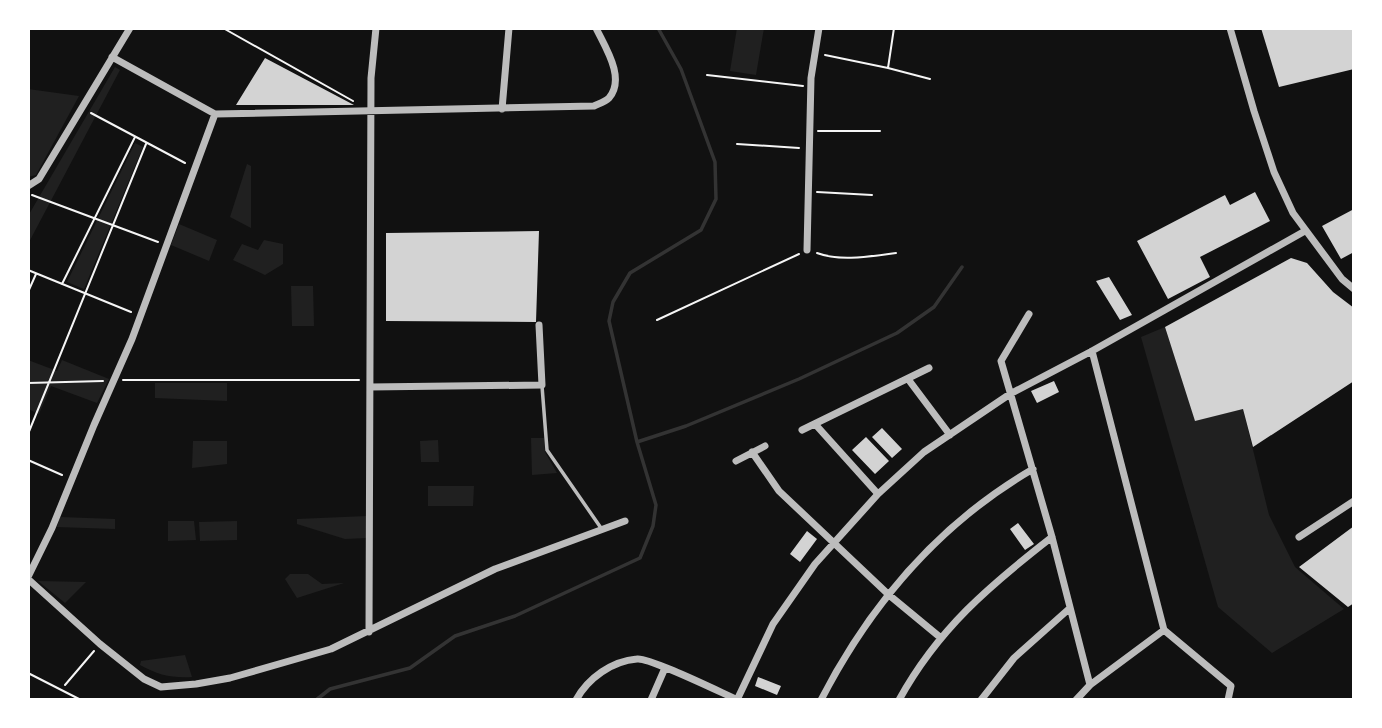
<svg xmlns="http://www.w3.org/2000/svg" width="1382" height="728" font-family="'Open Sans',sans-serif">
<style>
.green{fill:#202020}
.lines{fill:none;stroke-linecap:round;stroke-linejoin:round}
.stream{stroke:#333;stroke-width:3.5}
.building{fill:#d3d3d3}
.path{stroke:#f5f5f5;stroke-width:2}
.service{stroke:#bcbcbc;stroke-width:3.5}
.minor{stroke:#bcbcbc;stroke-width:7}
</style>
<rect width="100%" height="100%" fill="#111"/>
<!-- green -->
<path class="green" d="M 737,28 L 764,28 L 756,75 L 730,71 Z
M 115,67 L 120,70 L 28,244 L 28,216 Z
M 28,89 L 79,96 L 36,175 L 28,177 Z
M 135,143 L 143,147 L 84,289 L 67,282 Z
M 247,164 L 251,166 L 251,228 L 230,217 Z
M 179,224 L 217,240 L 209,261 L 171,245 Z
M 264,240 L 283,244 L 283,264 L 265,275 L 233,260 L 242,244 L 258,250 Z
M 291,286 L 313,286 L 314,326 L 292,326 Z
M 1165,327 L 1195,420 L 1243,409 L 1269,515 L 1295,567 L 1344,609 L 1272,653 L 1218,607 L 1141,337 Z
M 28,360 L 57,371 L 62,360 L 109,379 L 97,403 L 51,386 L 39,414 L 28,409 Z
M 155,383 L 227,383 L 227,401 L 155,398 Z
M 531,438 L 544,438 L 545,452 L 557,473 L 532,475 Z
M 438,440 L 439,462 L 421,462 L 420,441 Z
M 193,441 L 227,441 L 227,464 L 192,468 Z
M 428,486 L 474,486 L 473,506 L 428,506 Z
M 367,516 L 367,538 L 345,539 L 297,524 L 297,519 Z
M 60,517 L 115,519 L 115,529 L 57,527 Z
M 168,521 L 194,521 L 196,540 L 168,541 Z
M 237,521 L 237,540 L 200,541 L 199,522 Z
M 290,574 L 308,574 L 322,584 L 344,583 L 297,598 L 285,579 Z
M 38,581 L 86,582 L 65,603 Z
M 185,655 L 192,677 C 171,678 158,675 140,665 L 141,661 Z"/>
<g class="lines">
<!-- stream -->
<path class="stream" d="M 637,442 L 686,426 L 799,379 L 897,333 L 934,307 L 962,267
M 316,700 L 330,689 L 410,668 L 455,636 L 515,616 L 640,558 L 653,526 L 656,505 L 637,442 L 609,321 L 613,302 L 630,273 L 701,230 L 716,199 L 715,162 L 681,69 L 658,28"/>
</g>
<!-- building -->
<path class="building" d="M 1261,28 L 1354,28 L 1354,69 L 1279,87 Z
M 265,58 L 354,105 L 236,105 Z
M 1255,192 L 1270,221 L 1200,257 L 1210,277 L 1168,299 L 1137,241 L 1225,195 L 1230,205 Z
M 1354,209 L 1354,252 L 1341,259 L 1322,226 Z
M 539,231 L 536,322 L 386,321 L 386,233 Z
M 1291,258 L 1307,263 L 1333,292 L 1354,308 L 1354,381 L 1253,447 L 1243,409 L 1195,421 L 1165,327 Z
M 1109,277 L 1132,315 L 1120,320 L 1096,281 Z
M 1054,381 L 1059,392 L 1037,403 L 1031,391 Z
M 882,428 L 902,449 L 892,458 L 872,437 Z
M 866,437 L 889,461 L 875,474 L 852,450 Z
M 1018,523 L 1034,544 L 1025,550 L 1010,529 Z
M 1354,526 L 1354,603 L 1348,607 L 1299,567 Z
M 807,531 L 817,539 L 800,562 L 790,554 Z
M 758,677 L 781,686 L 777,695 L 755,686 Z"/>
<g class="lines">
<!-- path -->
<path class="path" d="M 223,28 L 353,101
M 825,55 L 888,68 L 930,79
M 888,68 L 894,28
M 707,75 L 803,86
M 91,113 L 185,163
M 818,131 L 880,131
M 737,144 L 799,148
M 817,192 L 872,195
M 32,195 L 158,242
M 817,253 C 840,262 872,256 896,253
M 28,270 L 131,312
M 62,284 L 135,137
M 28,292 L 36,274
M 657,320 L 799,254
M 123,380 L 359,380
M 28,383 L 103,381
M 28,434 L 146,144
M 28,460 L 62,475
M 28,673 L 81,700
M 65,685 L 94,651"/>
<!-- service -->
<path class="service" d="M 542,386 L 547,450 L 601,528"/>
<!-- minor -->
<path class="minor" d="M 1230,28 L 1254,111 L 1274,172 L 1293,213 L 1342,279 L 1354,289
M 112,57 L 215,114 L 594,106 C 598,104 605,102 609,98 C 626,78 605,47 596,28
M 502,109 L 509,28
M 28,186 L 39,179 L 130,28
M 807,250 L 811,78 L 819,28
M 1029,314 L 1001,361 L 1052,537 L 1090,685
M 1092,351 L 1164,630 L 1231,686 L 1228,700
M 908,379 L 950,435
M 370,387 L 542,385 L 539,325
M 815,424 L 878,494
M 802,430 L 929,368
M 752,452 L 779,491 L 889,595 L 941,638
M 736,461 L 765,446
M 1299,537 L 1354,501
M 28,577 L 52,528 L 94,425 L 132,339 L 215,114
M 28,579 L 100,644 L 144,679 L 161,687 L 196,684 L 230,678 L 331,649 L 495,569 L 625,521
M 369,632 L 371,78 L 376,28
M 576,700 C 588,678 612,661 637,659 C 649,657 722,693 738,700
M 651,700 L 665,668
M 737,700 L 773,624 L 815,564 L 878,494 L 924,452 L 1010,394 L 1092,351 L 1305,231
M 821,700 C 870,605 940,523 1033,469
M 899,700 C 938,629 989,586 1052,537
M 981,700 L 1014,658 L 1070,608
M 1076,700 L 1090,685 L 1164,630"/>
</g>
<!-- border -->
<rect width="1382" height="728" fill="none" stroke="#ffffff" stroke-width="60"/>
</svg>
